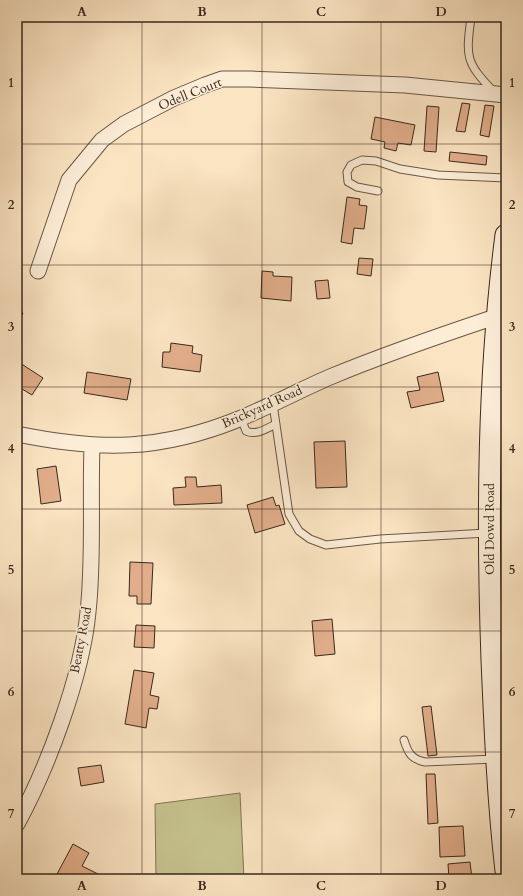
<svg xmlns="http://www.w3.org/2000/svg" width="523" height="896" font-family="Cardo,serif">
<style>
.green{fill:#c6c28e;stroke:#807556}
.building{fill:#e1ad8a;stroke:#3a281d}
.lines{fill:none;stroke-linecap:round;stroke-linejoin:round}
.lane-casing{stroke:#6a5746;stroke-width:9}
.street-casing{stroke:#6a5746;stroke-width:17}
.secondary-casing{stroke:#3a281d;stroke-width:23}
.lane{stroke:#fcedd7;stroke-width:7}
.street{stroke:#fcedd7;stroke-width:15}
.secondary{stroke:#fcedd7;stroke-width:21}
.grid{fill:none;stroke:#3a281d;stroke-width:1;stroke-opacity:0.55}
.labels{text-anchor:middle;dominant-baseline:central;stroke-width:3;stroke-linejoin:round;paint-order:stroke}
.street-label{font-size:13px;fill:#3a281d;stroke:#fcedd7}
.neatline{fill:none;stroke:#3a281d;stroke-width:1.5}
.grid-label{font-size:13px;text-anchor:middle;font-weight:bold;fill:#3a281d}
</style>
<rect width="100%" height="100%" fill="#fbe4c2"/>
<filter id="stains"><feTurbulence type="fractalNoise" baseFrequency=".005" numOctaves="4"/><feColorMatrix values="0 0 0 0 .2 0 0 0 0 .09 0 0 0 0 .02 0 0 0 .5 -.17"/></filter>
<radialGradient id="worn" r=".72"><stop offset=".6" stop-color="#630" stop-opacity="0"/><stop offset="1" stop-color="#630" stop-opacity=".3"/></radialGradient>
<!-- green -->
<path class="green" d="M 240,793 L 244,879 L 156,879 L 155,804 Z"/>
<!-- building -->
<path class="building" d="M 462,103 L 470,104 L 465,132 L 456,131 Z
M 485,105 L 494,106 L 489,137 L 480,135 Z
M 427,106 L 439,107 L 436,152 L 424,151 Z
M 375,117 L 415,125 L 411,145 L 398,143 L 396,151 L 384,148 L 385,142 L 371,139 Z
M 450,152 L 487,156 L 486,165 L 449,161 Z
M 347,197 L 360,199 L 359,205 L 367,206 L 364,229 L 354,228 L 352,244 L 341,242 Z
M 359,258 L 373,259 L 371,276 L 357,274 Z
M 262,271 L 273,272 L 273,276 L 292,277 L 291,301 L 261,298 Z
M 328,280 L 330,298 L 317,299 L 315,281 Z
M 17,301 L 23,314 L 17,317 Z
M 171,343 L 193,346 L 192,353 L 202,355 L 200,372 L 162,367 L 163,352 L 170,352 Z
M 17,361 L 43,378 L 32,395 L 17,386 Z
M 87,372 L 131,379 L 127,400 L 84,393 Z
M 438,372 L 444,401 L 411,408 L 407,392 L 420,390 L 417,377 Z
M 345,441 L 347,487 L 316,488 L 314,442 Z
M 56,466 L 61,501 L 41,504 L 37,469 Z
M 185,477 L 196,477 L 197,487 L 221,485 L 222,503 L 174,505 L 173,488 L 186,487 Z
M 273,497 L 276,506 L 279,505 L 285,524 L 255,533 L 247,505 Z
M 130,562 L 153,563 L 151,604 L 137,604 L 137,596 L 129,596 Z
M 332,619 L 335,654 L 315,656 L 312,621 Z
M 136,625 L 155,626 L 154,648 L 134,647 Z
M 134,670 L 154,673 L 150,695 L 159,697 L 157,709 L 149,708 L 146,728 L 125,724 Z
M 431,706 L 437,755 L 428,756 L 422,707 Z
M 101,765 L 104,782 L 81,786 L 78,768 Z
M 426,774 L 435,774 L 438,823 L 428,824 Z
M 463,826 L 465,856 L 440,857 L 439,827 Z
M 73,844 L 89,853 L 82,866 L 102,876 L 100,879 L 61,879 L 56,876 Z
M 470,862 L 472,879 L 449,879 L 448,864 Z"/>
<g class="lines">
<!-- lane casing -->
<g class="lane-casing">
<path id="lane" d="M 471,17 C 466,57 465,62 494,92
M 378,191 L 357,187 L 348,182 L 347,172 L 351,165 L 362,160 L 376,161 L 400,169 L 438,175 L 506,178
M 273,404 L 289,514 L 299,531 L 310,539 L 326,545 L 380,539 L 487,533
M 241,418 L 246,431 C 256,436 267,428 276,424
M 404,740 C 408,753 411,759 425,762 L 495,759"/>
</g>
<!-- street casing -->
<g class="street-casing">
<path id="street" d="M 38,271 L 69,180 L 102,140 L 124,124 L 174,98 L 205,85 L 222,79 L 250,79 L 405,85 L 506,95
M 17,434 C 100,451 160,451 239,419 C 270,406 300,390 330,377 C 385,354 441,335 498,316
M 17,824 C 48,767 82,676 88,612 C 94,557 90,501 92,445"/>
</g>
<!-- secondary casing -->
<g class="secondary-casing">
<path id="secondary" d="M 506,235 C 488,375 487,518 492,660 C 495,730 498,801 506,871"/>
</g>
<!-- lane -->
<use href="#lane" class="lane"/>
<!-- street -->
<use href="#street" class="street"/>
<!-- secondary -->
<use href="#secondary" class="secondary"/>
</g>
<!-- grid -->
<path class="grid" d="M 142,17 L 142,879M 262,17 L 262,879M 381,17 L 381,879M 17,144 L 506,144M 17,265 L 506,265M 17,387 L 506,387M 17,509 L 506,509M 17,631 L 506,631M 17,752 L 506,752"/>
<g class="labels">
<!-- street labels -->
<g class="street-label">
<text transform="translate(190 94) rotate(-22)">Odell Court</text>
<text transform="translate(262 407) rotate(-24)">Brickyard Road</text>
<text transform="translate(490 529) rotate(-90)">Old Dowd Road</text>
<text transform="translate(81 640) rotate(-79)">Beatty Road</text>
</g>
</g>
<!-- margin -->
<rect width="523" height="896" fill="none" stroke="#fbe4c2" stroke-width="44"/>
<rect x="22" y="22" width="479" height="852" class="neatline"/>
<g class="grid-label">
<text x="82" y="16">A</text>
<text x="202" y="16">B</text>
<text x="321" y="16">C</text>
<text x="441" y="16">D</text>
<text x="11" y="87">1</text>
<text x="512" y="87">1</text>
<text x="11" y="209">2</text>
<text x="512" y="209">2</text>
<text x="11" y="331">3</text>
<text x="512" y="331">3</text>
<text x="11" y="453">4</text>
<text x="512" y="453">4</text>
<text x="11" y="574">5</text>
<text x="512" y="574">5</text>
<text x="11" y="696">6</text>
<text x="512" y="696">6</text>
<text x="11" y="818">7</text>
<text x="512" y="818">7</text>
<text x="82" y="890">A</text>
<text x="202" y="890">B</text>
<text x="321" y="890">C</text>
<text x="441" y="890">D</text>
</g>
<rect width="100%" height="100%" filter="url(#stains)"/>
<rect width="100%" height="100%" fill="url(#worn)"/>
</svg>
